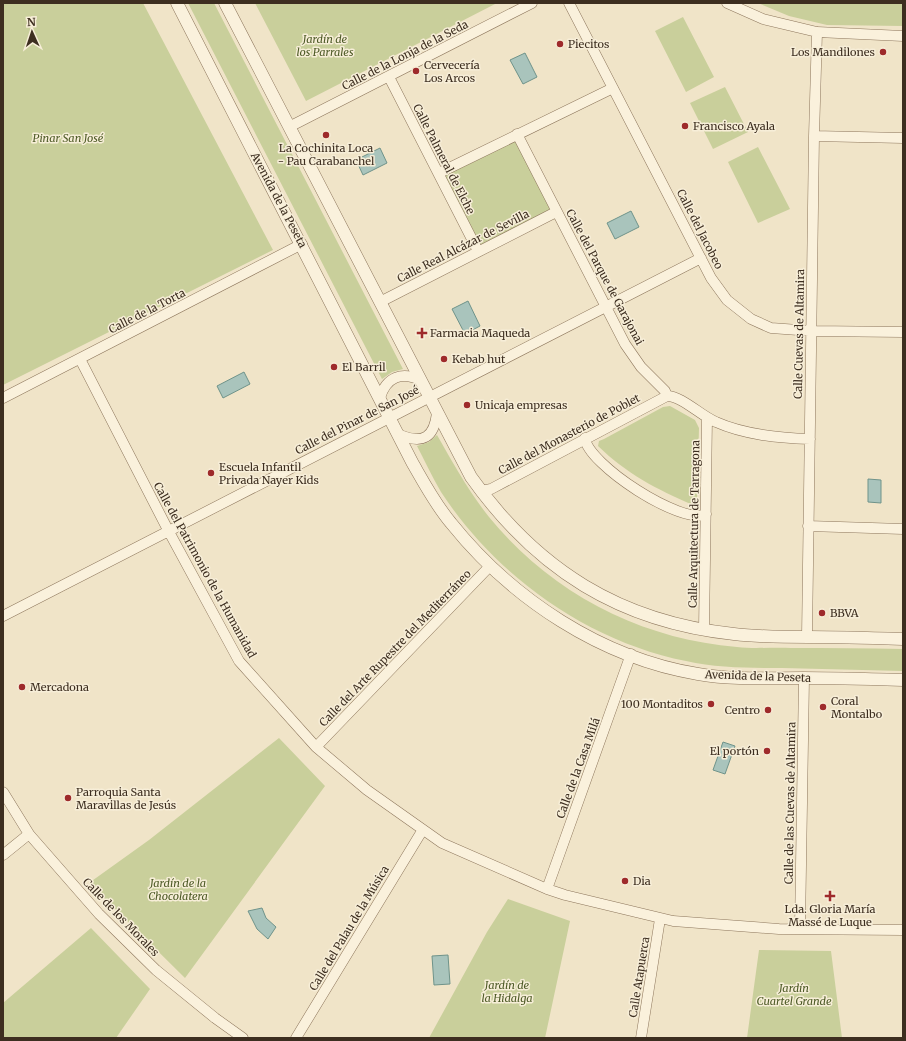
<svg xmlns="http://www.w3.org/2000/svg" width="906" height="1041" font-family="Merriweather,serif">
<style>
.green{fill:#c9cf9b}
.water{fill:#a9c4bc;stroke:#6f938a}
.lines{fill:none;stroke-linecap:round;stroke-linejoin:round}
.minor-casing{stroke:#8d765c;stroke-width:11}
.tertiary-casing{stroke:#8d765c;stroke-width:13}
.minor{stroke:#faf1dc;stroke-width:10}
.tertiary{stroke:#faf1dc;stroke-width:12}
.poi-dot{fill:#9e2a2b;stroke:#f7eed8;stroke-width:1.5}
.labels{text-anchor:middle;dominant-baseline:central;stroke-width:3;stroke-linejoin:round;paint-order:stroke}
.park-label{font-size:11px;font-style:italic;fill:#4d5a26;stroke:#f7eed8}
.poi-label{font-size:11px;fill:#3d2e20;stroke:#f7eed8;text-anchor:start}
.street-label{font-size:11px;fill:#3d2e20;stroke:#f7eed8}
</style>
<rect width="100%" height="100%" fill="#f0e4c8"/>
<!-- green -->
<path class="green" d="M 3,3 L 143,3 L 273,250 L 3,385 Z
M 188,3 L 214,3 L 403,369 L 392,372 L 382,379 Z
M 255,3 L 497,3 L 306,101 Z
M 758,3 L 903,3 L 903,26 L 827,25 L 789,16 Z
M 683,17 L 714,77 L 686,92 L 655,31 Z
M 725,87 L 748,132 L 713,149 L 690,103 Z
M 517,134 L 556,212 L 478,251 L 439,173 Z
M 758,147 L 790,209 L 758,223 L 728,162 Z
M 670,406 L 695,420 L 699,428 L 697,501 L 693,505 C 656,489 627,474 598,446 L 599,441 L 604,439 L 663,407 Z
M 437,435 C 453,463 469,492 489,517 C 551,593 640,639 737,647 C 754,649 773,647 791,648 C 828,648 866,648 903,649 L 903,671 C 863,670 822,669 782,668 C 750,668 717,668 686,661 C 587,641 496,576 441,492 C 432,477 425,461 417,446 L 429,442 Z
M 279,738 L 325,786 L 185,978 L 89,883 L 149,840 Z
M 508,899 L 570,921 L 545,1038 L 429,1038 L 487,932 Z
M 91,928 L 150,989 L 116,1038 L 3,1038 L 3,1003 Z
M 759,950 L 831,951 L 842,1038 L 747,1038 Z"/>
<!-- water -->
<path class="water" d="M 525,53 L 537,77 L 523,84 L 510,60 Z
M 380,148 L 387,163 L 363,175 L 356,160 Z
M 631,211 L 639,227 L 615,239 L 607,223 Z
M 468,301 L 480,326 L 465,334 L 452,309 Z
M 244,372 L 250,384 L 223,398 L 217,386 Z
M 868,479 L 881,480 L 881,503 L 868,502 Z
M 723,742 L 735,746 L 725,774 L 713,770 Z
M 262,908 L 266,918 L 276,927 L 268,939 L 257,929 L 248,911 Z
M 448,955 L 450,984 L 434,985 L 432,956 Z"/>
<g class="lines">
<!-- minor casing -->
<g class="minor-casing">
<path id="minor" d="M 569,3 L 711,278 L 727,300 L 751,319 L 771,328 L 812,331 L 903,332
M 727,3 L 763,19 L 817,32 L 903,36
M 389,77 L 478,251
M 289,127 L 532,3
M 517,134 L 625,344 L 641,367 L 665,391 L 667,396
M 814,136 L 903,138
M 439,173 L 613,88
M 380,302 L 556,212
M 80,359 L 168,530 L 239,661 L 316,747 L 367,790 L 442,843 L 547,889 L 565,895 L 673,921 L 779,929 L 903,930
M 667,396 C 682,396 701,416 716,422 C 745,435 779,438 810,439
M 3,398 L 302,244
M 380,398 C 386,377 402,371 420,380
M 400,435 C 423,444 434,438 437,413
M 585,438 C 587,464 682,526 706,514
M 481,491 L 491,489 L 667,396
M 808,526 L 903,529
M 3,616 L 701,258
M 704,630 L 707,418
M 807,637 L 814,136 L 817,32
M 316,747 L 490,566
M 3,792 L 29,834 L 99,914 L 156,970 L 215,1018 L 243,1038
M 3,855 L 29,834
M 547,889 L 631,654
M 800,928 L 804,678
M 296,1038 L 422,831
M 641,1038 L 660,919"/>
</g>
<!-- tertiary casing -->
<g class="tertiary-casing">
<path id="tertiary" d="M 177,3 L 412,462 C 424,483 435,504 451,523 C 512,599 601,658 698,674 C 732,680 768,678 803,678 C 837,678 870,679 903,680
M 225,3 L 471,477 C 537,570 620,622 734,634 C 759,637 784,637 809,637 C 841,637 872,638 903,639"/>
</g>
<!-- minor -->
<use href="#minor" class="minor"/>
<!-- tertiary -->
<use href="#tertiary" class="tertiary"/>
</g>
<!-- markers -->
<g class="poi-dot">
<circle cx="560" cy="44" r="4"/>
<circle cx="883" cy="52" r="4"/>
<circle cx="416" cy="71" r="4"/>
<circle cx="685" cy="126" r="4"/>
<circle cx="326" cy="135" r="4"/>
<path d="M420 327h4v4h4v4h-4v4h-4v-4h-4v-4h4z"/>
<circle cx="444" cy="359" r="4"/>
<circle cx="334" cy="367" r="4"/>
<circle cx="467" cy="405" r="4"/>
<circle cx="211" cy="473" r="4"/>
<circle cx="822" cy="613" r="4"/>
<circle cx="22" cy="687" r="4"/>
<circle cx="711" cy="704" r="4"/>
<circle cx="823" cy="707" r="4"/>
<circle cx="768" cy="710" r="4"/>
<circle cx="767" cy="751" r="4"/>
<circle cx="68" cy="798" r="4"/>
<circle cx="625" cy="881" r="4"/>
<path d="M828 890h4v4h4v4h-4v4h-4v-4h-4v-4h4z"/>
</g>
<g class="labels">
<!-- park labels -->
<g class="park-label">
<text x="325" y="39">Jardín de<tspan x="325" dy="13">los Parrales</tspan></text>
<text x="68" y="138">Pinar San José</text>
<text x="178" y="883">Jardín de la<tspan x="178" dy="13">Chocolatera</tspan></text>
<text x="507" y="985">Jardín de<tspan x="507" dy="13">la Hidalga</tspan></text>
<text x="794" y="988">Jardín<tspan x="794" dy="13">Cuartel Grande</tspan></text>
</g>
<!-- poi labels -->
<g class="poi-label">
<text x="568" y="44">Piecitos</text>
<text x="875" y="52" text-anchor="end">Los Mandilones</text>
<text x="424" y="65">Cervecería<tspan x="424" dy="13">Los Arcos</tspan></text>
<text x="693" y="126">Francisco Ayala</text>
<text x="326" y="148" text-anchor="middle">La Cochinita Loca<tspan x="326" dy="13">- Pau Carabanchel</tspan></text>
<text x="430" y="333">Farmacia Maqueda</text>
<text x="452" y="359">Kebab hut</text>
<text x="342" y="367">El Barril</text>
<text x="475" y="405">Unicaja empresas</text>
<text x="219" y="467">Escuela Infantil<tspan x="219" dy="13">Privada Nayer Kids</tspan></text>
<text x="830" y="613">BBVA</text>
<text x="30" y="687">Mercadona</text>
<text x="831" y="701">Coral<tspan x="831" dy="13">Montalbo</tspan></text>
<text x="703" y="704" text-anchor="end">100 Montaditos</text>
<text x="760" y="710" text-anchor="end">Centro</text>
<text x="759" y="751" text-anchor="end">El portón</text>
<text x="76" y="792">Parroquia Santa<tspan x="76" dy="13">Maravillas de Jesús</tspan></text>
<text x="633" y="881">Dia</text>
<text x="830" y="909" text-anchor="middle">Lda. Gloria María<tspan x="830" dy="13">Massé de Luque</tspan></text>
</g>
<!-- street labels -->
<g class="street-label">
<text transform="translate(405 55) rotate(-27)">Calle de la Lonja de la Seda</text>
<text transform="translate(444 159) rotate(63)">Calle Palmeral de Elche</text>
<text transform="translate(279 200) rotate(62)">Avenida de la Peseta</text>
<text transform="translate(700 229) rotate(63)">Calle del Jacobeo</text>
<text transform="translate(463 246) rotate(-27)">Calle Real Alcázar de Sevilla</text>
<text transform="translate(605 277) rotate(62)">Calle del Parque de Garajonai</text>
<text transform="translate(147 311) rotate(-27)">Calle de la Torta</text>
<text transform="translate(799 334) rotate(-89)">Calle Cuevas de Altamira</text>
<text transform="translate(357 420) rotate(-27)">Calle del Pinar de San José</text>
<text transform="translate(569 434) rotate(-28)">Calle del Monasterio de Poblet</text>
<text transform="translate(694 524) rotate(-89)">Calle Arquitectura de Tarragona</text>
<text transform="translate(205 570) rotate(61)">Calle del Patrimonio de la Humanidad</text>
<text transform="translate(395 648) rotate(-46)">Calle del Arte Rupestre del Mediterráneo</text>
<text transform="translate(758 676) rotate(2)">Avenida de la Peseta</text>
<text transform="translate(578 768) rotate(-70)">Calle de la Casa Milá</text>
<text transform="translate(790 803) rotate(-89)">Calle de las Cuevas de Altamira</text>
<text transform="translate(121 917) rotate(46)">Calle de los Morales</text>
<text transform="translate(349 928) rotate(-59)">Calle del Palau de la Música</text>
<text transform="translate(639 977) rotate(-81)">Calle Atapuerca</text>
</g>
</g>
<!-- border -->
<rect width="906" height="1041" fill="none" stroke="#3d2e20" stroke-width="8"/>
<!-- north arrow -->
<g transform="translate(32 32) rotate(357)" stroke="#f7eed8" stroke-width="3" paint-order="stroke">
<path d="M0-3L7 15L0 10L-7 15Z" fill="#3d2e20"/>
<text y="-6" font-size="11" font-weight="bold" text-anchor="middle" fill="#3d2e20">N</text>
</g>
</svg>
